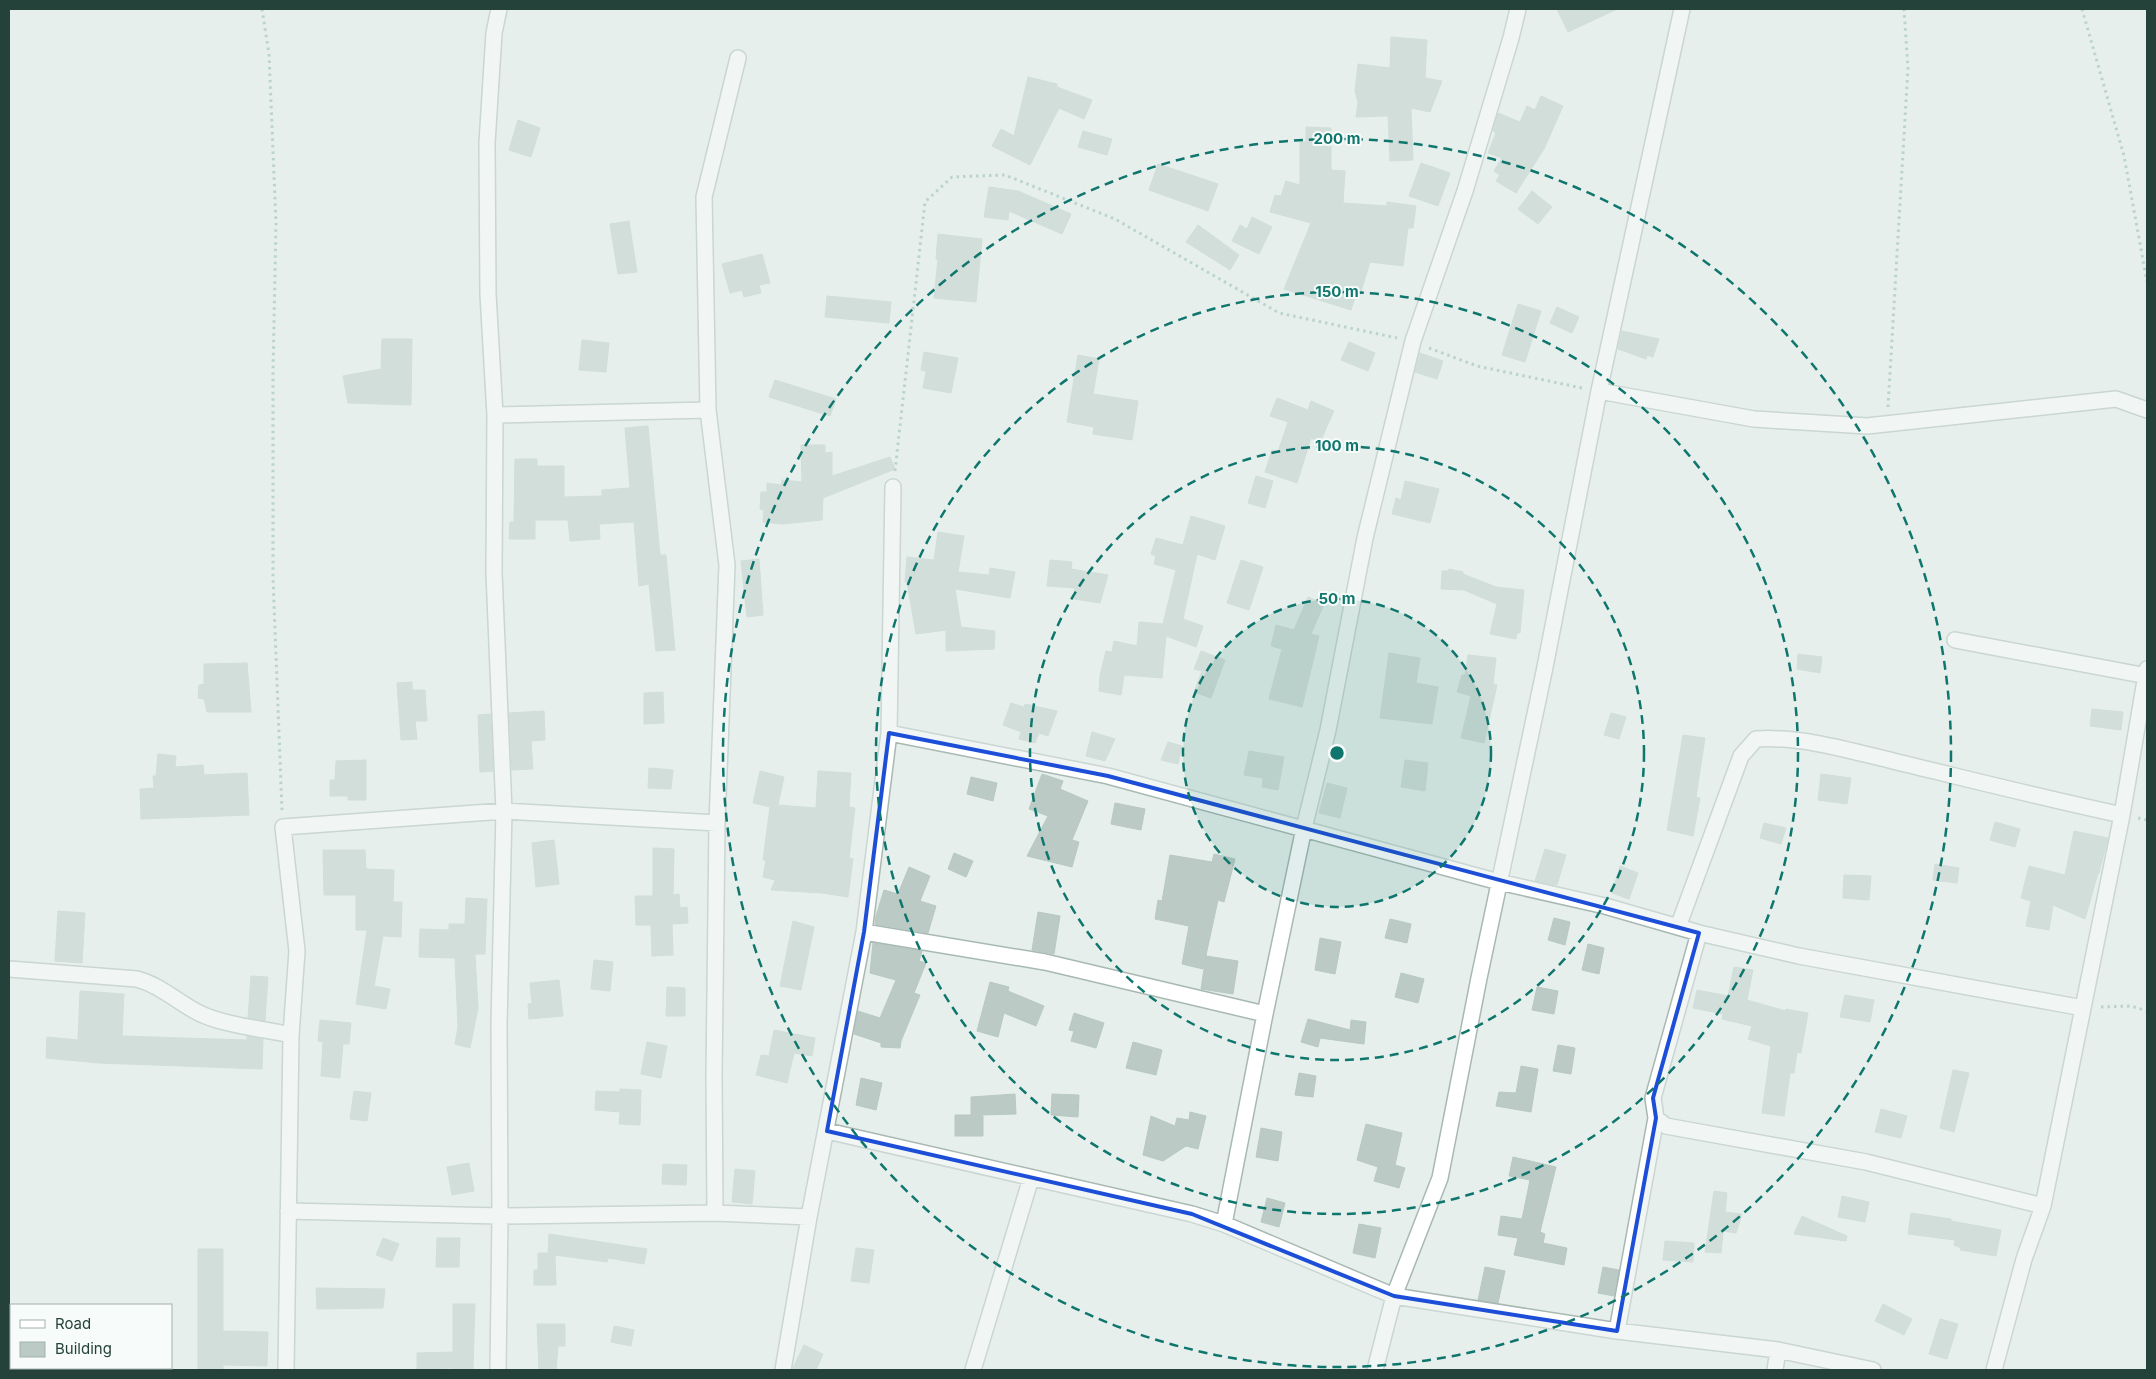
<svg xmlns="http://www.w3.org/2000/svg" width="2156" height="1379" font-family="Inter,sans-serif">
<style>
.building{fill:#bbcac4;stroke:#b8c9c2}
.lines{fill:none;stroke-linecap:round;stroke-linejoin:round}
.street-casing{stroke:#a8b8b2;stroke-width:18}
.path{stroke:#86b3a5;stroke-width:3;stroke-dasharray:2.5 4;stroke-linecap:butt}
.street{stroke:#fff;stroke-width:15}
.marked{fill:none;stroke:#1d4ed8;stroke-width:4;stroke-linejoin:round}
.ring{fill:none;stroke:#0f766e;stroke-width:2.5;stroke-dasharray:9 6}
.centre{fill:#0f766e;stroke:#f7fbf9;stroke-width:2.5}
.ring-label{font-size:15px;text-anchor:middle;font-weight:bold;fill:#0f766e;stroke:#f7fbf9;stroke-width:4;stroke-linejoin:round;paint-order:stroke}
</style>
<rect width="100%" height="100%" fill="#e6efeb"/>
<!-- building -->
<path class="building" d="M 1557,9 L 1617,9 L 1568,32 Z
M 1391,37 L 1427,40 L 1425,78 L 1442,81 L 1430,112 L 1411,108 L 1413,160 L 1390,161 L 1388,116 L 1356,117 L 1358,102 L 1355,91 L 1358,64 L 1390,68 Z
M 1028,77 L 1057,84 L 1057,87 L 1092,100 L 1084,119 L 1059,108 L 1030,165 L 992,146 L 1001,129 L 1014,136 Z
M 1541,96 L 1563,106 L 1544,149 L 1516,193 L 1496,181 L 1500,175 L 1494,171 L 1502,158 L 1488,153 L 1496,133 L 1493,131 L 1498,113 L 1520,122 L 1527,106 L 1535,110 Z
M 518,120 L 540,128 L 531,157 L 509,150 Z
M 1306,127 L 1331,128 L 1331,170 L 1345,171 L 1343,203 L 1387,206 L 1387,202 L 1416,206 L 1413,228 L 1408,228 L 1403,266 L 1370,262 L 1359,298 L 1355,297 L 1351,310 L 1284,289 L 1311,223 L 1270,212 L 1275,195 L 1281,196 L 1286,181 L 1300,185 L 1300,142 L 1306,142 Z
M 1083,131 L 1112,139 L 1107,155 L 1078,147 Z
M 1421,163 L 1450,173 L 1438,206 L 1409,196 Z
M 1158,164 L 1218,184 L 1208,211 L 1149,190 Z
M 989,187 L 1018,191 L 1071,214 L 1062,234 L 1009,211 L 1008,220 L 984,217 Z
M 1532,191 L 1552,207 L 1538,224 L 1518,209 Z
M 1252,217 L 1272,227 L 1259,254 L 1232,241 L 1240,225 L 1247,229 Z
M 629,221 L 637,272 L 618,274 L 610,224 Z
M 1198,225 L 1239,255 L 1230,270 L 1186,242 Z
M 938,234 L 982,239 L 976,302 L 934,298 L 938,259 L 936,259 Z
M 762,254 L 770,283 L 759,285 L 761,293 L 744,297 L 742,290 L 730,293 L 722,264 Z
M 827,296 L 891,302 L 889,323 L 825,317 Z
M 1518,304 L 1541,311 L 1525,362 L 1502,355 Z
M 1557,307 L 1579,317 L 1572,333 L 1550,323 Z
M 1622,331 L 1659,339 L 1653,357 L 1647,355 L 1646,359 L 1618,349 Z
M 382,339 L 412,339 L 411,405 L 348,403 L 343,376 L 381,369 Z
M 582,340 L 609,343 L 606,372 L 579,370 Z
M 1349,342 L 1375,353 L 1368,371 L 1341,360 Z
M 924,352 L 958,358 L 951,393 L 923,388 L 926,371 L 921,370 Z
M 1420,353 L 1443,361 L 1437,379 L 1415,372 Z
M 1078,355 L 1099,359 L 1093,394 L 1138,401 L 1132,440 L 1093,434 L 1094,427 L 1067,422 Z
M 775,380 L 836,399 L 830,416 L 769,397 Z
M 1277,398 L 1308,410 L 1311,401 L 1334,411 L 1320,442 L 1311,438 L 1297,483 L 1265,472 L 1272,450 L 1278,452 L 1288,422 L 1270,416 Z
M 648,426 L 660,555 L 666,555 L 675,650 L 656,651 L 649,584 L 639,586 L 634,522 L 599,524 L 600,539 L 570,541 L 568,520 L 535,520 L 535,539 L 509,539 L 510,522 L 514,522 L 515,459 L 537,459 L 537,466 L 564,466 L 564,497 L 602,496 L 602,490 L 630,488 L 625,428 Z
M 801,445 L 825,445 L 825,453 L 832,452 L 832,476 L 890,457 L 895,469 L 823,498 L 822,520 L 782,524 L 763,522 L 764,510 L 760,509 L 761,492 L 767,492 L 767,483 L 781,485 L 782,480 L 802,482 Z
M 1256,476 L 1273,481 L 1265,508 L 1248,503 Z
M 1405,481 L 1439,489 L 1430,523 L 1392,514 L 1396,498 L 1401,500 Z
M 1191,516 L 1225,526 L 1215,560 L 1197,554 L 1183,619 L 1203,626 L 1196,647 L 1166,636 L 1162,678 L 1124,675 L 1121,695 L 1099,691 L 1100,675 L 1106,651 L 1112,652 L 1114,641 L 1137,646 L 1139,622 L 1163,624 L 1176,570 L 1154,564 L 1156,556 L 1151,554 L 1156,538 L 1183,545 Z
M 938,532 L 964,536 L 958,572 L 989,575 L 990,568 L 1015,572 L 1010,598 L 955,589 L 961,627 L 995,631 L 994,649 L 946,651 L 946,630 L 916,634 L 907,582 L 905,582 L 907,557 L 934,560 Z
M 759,559 L 763,615 L 747,617 L 741,561 Z
M 1050,560 L 1072,562 L 1071,569 L 1108,575 L 1100,603 L 1074,599 L 1075,588 L 1047,586 Z
M 1241,560 L 1263,567 L 1249,610 L 1227,603 Z
M 1449,569 L 1463,572 L 1463,574 L 1496,587 L 1524,590 L 1520,633 L 1517,633 L 1516,639 L 1490,634 L 1497,604 L 1464,590 L 1441,589 L 1442,571 L 1448,571 Z
M 1308,597 L 1324,604 L 1311,634 L 1319,636 L 1302,707 L 1269,699 L 1282,649 L 1271,646 L 1276,625 L 1294,630 Z
M 1201,651 L 1225,660 L 1211,698 L 1194,692 L 1202,671 L 1194,669 Z
M 1389,653 L 1420,658 L 1416,683 L 1438,687 L 1432,724 L 1380,718 Z
M 1798,654 L 1822,657 L 1820,673 L 1797,669 Z
M 1468,655 L 1496,658 L 1493,684 L 1497,685 L 1484,743 L 1461,738 L 1471,696 L 1457,692 L 1462,675 L 1465,675 Z
M 247,663 L 251,712 L 207,712 L 204,699 L 198,698 L 199,685 L 204,684 L 204,664 Z
M 412,682 L 412,690 L 425,690 L 427,721 L 415,721 L 417,739 L 401,740 L 397,683 Z
M 663,692 L 664,723 L 644,724 L 644,693 Z
M 1011,703 L 1024,707 L 1025,704 L 1057,711 L 1048,736 L 1039,733 L 1035,743 L 1019,739 L 1021,732 L 1003,725 Z
M 2092,709 L 2123,712 L 2121,730 L 2090,726 Z
M 544,711 L 545,740 L 531,741 L 533,769 L 512,770 L 509,713 Z
M 1611,713 L 1626,717 L 1619,739 L 1604,735 Z
M 491,714 L 493,771 L 480,772 L 478,715 Z
M 1092,732 L 1115,739 L 1105,761 L 1086,756 Z
M 1683,735 L 1705,738 L 1696,797 L 1700,798 L 1693,836 L 1667,830 Z
M 1168,742 L 1182,746 L 1178,764 L 1161,760 Z
M 1249,751 L 1284,757 L 1278,790 L 1262,787 L 1263,778 L 1244,775 Z
M 158,754 L 176,756 L 175,767 L 203,765 L 204,775 L 247,773 L 249,815 L 141,819 L 140,789 L 154,788 L 153,776 L 156,776 Z
M 366,760 L 366,800 L 348,800 L 348,796 L 330,796 L 330,780 L 335,780 L 336,761 Z
M 1405,760 L 1428,763 L 1425,791 L 1401,787 Z
M 649,768 L 673,770 L 671,789 L 648,788 Z
M 760,771 L 784,777 L 778,805 L 816,808 L 818,771 L 851,773 L 849,807 L 855,808 L 849,858 L 853,859 L 848,897 L 822,893 L 771,890 L 775,880 L 763,877 L 766,860 L 763,860 L 770,807 L 753,803 Z
M 1042,774 L 1063,781 L 1060,789 L 1088,801 L 1072,840 L 1079,842 L 1072,867 L 1027,856 L 1048,816 L 1029,809 Z
M 1821,774 L 1851,778 L 1847,804 L 1818,800 Z
M 971,777 L 997,783 L 993,801 L 967,794 Z
M 1327,783 L 1347,788 L 1340,818 L 1319,813 Z
M 1115,803 L 1145,809 L 1141,830 L 1111,824 Z
M 1995,822 L 2020,829 L 2015,847 L 1990,840 Z
M 1764,823 L 1786,828 L 1781,844 L 1760,838 Z
M 2074,831 L 2108,838 L 2099,873 L 2098,873 L 2085,919 L 2053,905 L 2049,930 L 2026,926 L 2031,901 L 2021,898 L 2029,866 L 2065,875 Z
M 554,840 L 559,884 L 536,887 L 532,843 Z
M 653,848 L 674,849 L 673,895 L 679,894 L 680,908 L 687,907 L 688,923 L 672,924 L 673,955 L 652,956 L 651,925 L 636,925 L 635,896 L 653,896 Z
M 1545,849 L 1566,855 L 1557,885 L 1535,881 Z
M 323,850 L 365,850 L 366,869 L 394,870 L 393,902 L 402,902 L 401,937 L 383,936 L 374,986 L 390,989 L 386,1009 L 356,1004 L 367,930 L 356,930 L 356,895 L 324,895 Z
M 954,853 L 973,861 L 966,877 L 948,869 Z
M 1214,854 L 1235,859 L 1224,902 L 1218,900 L 1203,969 L 1182,964 L 1189,926 L 1155,919 L 1158,900 L 1162,901 L 1170,855 L 1212,862 Z
M 1935,864 L 1959,868 L 1957,883 L 1933,880 Z
M 1620,866 L 1638,873 L 1629,899 L 1612,893 Z
M 909,867 L 930,876 L 920,901 L 936,906 L 928,933 L 875,924 L 876,916 L 884,890 L 898,894 Z
M 1844,875 L 1871,876 L 1869,900 L 1843,898 Z
M 466,898 L 487,899 L 485,954 L 475,954 L 478,1008 L 470,1048 L 455,1044 L 458,1027 L 455,958 L 419,957 L 420,929 L 449,930 L 449,924 L 465,924 Z
M 58,911 L 85,913 L 82,963 L 55,961 Z
M 1038,912 L 1060,916 L 1054,954 L 1032,950 Z
M 1554,918 L 1570,922 L 1565,945 L 1548,940 Z
M 1390,919 L 1411,924 L 1407,943 L 1385,938 Z
M 793,921 L 814,927 L 801,990 L 780,986 Z
M 1320,938 L 1341,942 L 1335,974 L 1315,970 Z
M 873,943 L 922,951 L 919,961 L 926,963 L 914,993 L 920,995 L 901,1041 L 900,1048 L 881,1047 L 881,1043 L 854,1034 L 858,1011 L 880,1018 L 896,980 L 870,973 Z
M 1588,944 L 1604,948 L 1599,974 L 1582,970 Z
M 1206,956 L 1238,961 L 1233,994 L 1201,989 Z
M 594,960 L 613,962 L 610,991 L 591,989 Z
M 1734,967 L 1753,970 L 1747,1000 L 1786,1011 L 1786,1009 L 1808,1013 L 1801,1053 L 1797,1052 L 1794,1073 L 1790,1073 L 1784,1116 L 1762,1113 L 1771,1046 L 1748,1039 L 1752,1026 L 1722,1019 L 1723,1014 L 1693,1008 L 1697,990 L 1728,996 Z
M 1401,973 L 1424,979 L 1418,1003 L 1395,997 Z
M 251,976 L 268,977 L 265,1021 L 248,1018 Z
M 559,980 L 563,1016 L 529,1019 L 528,1004 L 532,1003 L 530,983 Z
M 990,982 L 1009,987 L 1008,991 L 1044,1006 L 1036,1026 L 1004,1013 L 998,1037 L 977,1031 Z
M 667,987 L 685,988 L 685,1016 L 666,1016 Z
M 1537,987 L 1558,991 L 1554,1014 L 1532,1010 Z
M 80,991 L 124,994 L 122,1036 L 247,1040 L 247,1036 L 263,1039 L 262,1069 L 99,1063 L 46,1058 L 47,1037 L 78,1040 Z
M 1845,995 L 1874,1000 L 1870,1022 L 1840,1017 Z
M 1074,1013 L 1104,1023 L 1096,1048 L 1071,1041 L 1074,1031 L 1069,1030 Z
M 1308,1019 L 1350,1030 L 1351,1020 L 1366,1022 L 1364,1044 L 1320,1038 L 1318,1047 L 1301,1042 Z
M 320,1020 L 351,1023 L 349,1044 L 343,1044 L 340,1078 L 321,1076 L 323,1042 L 318,1041 Z
M 774,1030 L 815,1038 L 812,1056 L 794,1053 L 787,1083 L 756,1075 L 761,1055 L 769,1056 Z
M 647,1042 L 667,1046 L 661,1078 L 641,1074 Z
M 1133,1042 L 1162,1050 L 1156,1075 L 1126,1068 Z
M 1558,1045 L 1575,1048 L 1571,1074 L 1553,1071 Z
M 1521,1066 L 1538,1069 L 1531,1112 L 1496,1106 L 1499,1092 L 1516,1093 Z
M 1953,1070 L 1969,1073 L 1954,1132 L 1940,1128 Z
M 1299,1073 L 1316,1076 L 1313,1097 L 1295,1095 Z
M 861,1078 L 882,1083 L 876,1110 L 856,1105 Z
M 620,1089 L 641,1090 L 640,1125 L 619,1124 L 620,1112 L 595,1110 L 596,1091 L 620,1092 Z
M 354,1091 L 371,1093 L 367,1121 L 350,1119 Z
M 1015,1094 L 1016,1114 L 980,1115 L 983,1116 L 983,1136 L 955,1136 L 955,1115 L 971,1115 L 971,1097 Z
M 1052,1094 L 1079,1095 L 1078,1117 L 1051,1115 Z
M 1881,1109 L 1907,1116 L 1901,1138 L 1875,1132 Z
M 1190,1112 L 1206,1116 L 1198,1149 L 1186,1146 L 1163,1161 L 1143,1155 L 1151,1116 L 1175,1126 L 1177,1118 L 1189,1120 Z
M 1366,1124 L 1402,1133 L 1395,1165 L 1405,1168 L 1399,1188 L 1374,1181 L 1378,1167 L 1357,1160 Z
M 1261,1128 L 1282,1132 L 1278,1161 L 1256,1157 Z
M 1513,1157 L 1556,1167 L 1540,1232 L 1545,1234 L 1543,1243 L 1567,1248 L 1564,1265 L 1514,1255 L 1518,1238 L 1498,1235 L 1501,1216 L 1522,1219 L 1529,1185 L 1530,1180 L 1509,1176 Z
M 469,1163 L 474,1191 L 452,1195 L 447,1167 Z
M 663,1164 L 687,1165 L 686,1185 L 662,1184 Z
M 735,1169 L 755,1171 L 752,1204 L 732,1202 Z
M 1714,1191 L 1727,1193 L 1725,1212 L 1742,1214 L 1736,1233 L 1723,1231 L 1721,1253 L 1705,1252 Z
M 1842,1196 L 1869,1202 L 1865,1222 L 1838,1217 Z
M 1267,1198 L 1285,1203 L 1279,1227 L 1261,1222 Z
M 1911,1213 L 1951,1219 L 1951,1221 L 2001,1230 L 1996,1256 L 1960,1250 L 1961,1248 L 1954,1245 L 1955,1240 L 1908,1234 Z
M 1802,1216 L 1847,1236 L 1846,1241 L 1794,1234 Z
M 1359,1224 L 1381,1228 L 1375,1258 L 1353,1253 Z
M 549,1234 L 647,1249 L 644,1264 L 608,1258 L 607,1262 L 555,1255 L 556,1285 L 534,1285 L 534,1270 L 538,1270 L 538,1253 L 548,1253 Z
M 383,1238 L 399,1244 L 392,1261 L 376,1255 Z
M 437,1238 L 460,1238 L 459,1267 L 436,1267 Z
M 1665,1241 L 1694,1243 L 1693,1262 L 1663,1260 Z
M 856,1248 L 874,1250 L 869,1283 L 851,1281 Z
M 198,1249 L 223,1249 L 223,1331 L 268,1332 L 267,1366 L 223,1365 L 223,1370 L 198,1370 Z
M 1485,1267 L 1505,1271 L 1498,1303 L 1478,1300 Z
M 1603,1267 L 1619,1270 L 1614,1296 L 1598,1293 Z
M 316,1288 L 385,1289 L 383,1308 L 317,1309 Z
M 453,1304 L 475,1304 L 473,1370 L 453,1370 L 453,1368 L 417,1369 L 417,1353 L 453,1352 Z
M 1883,1304 L 1912,1319 L 1904,1335 L 1875,1321 Z
M 1940,1319 L 1958,1324 L 1947,1359 L 1929,1354 Z
M 537,1324 L 565,1324 L 565,1346 L 558,1346 L 556,1370 L 539,1370 Z
M 614,1326 L 634,1330 L 631,1346 L 611,1342 Z
M 804,1345 L 823,1354 L 816,1370 L 792,1370 Z"/>
<g class="lines">
<!-- street casing -->
<g class="street-casing">
<path id="street" d="M 1599,391 L 1754,419 L 1867,426 L 2116,399 L 2147,410
M 495,415 L 708,410
M 1955,640 L 2147,676
M 889,733 L 1108,776 L 1499,882 L 1605,906 L 1699,933 L 1799,956 L 2083,1008 L 2043,1206 L 2024,1259 L 1994,1370
M 1678,927 L 1741,756 L 1756,739 C 1803,736 1851,751 1897,762 C 1972,780 2047,799 2122,815
M 864,932 L 1045,962 L 1265,1014
M 1699,933 L 1653,1098 L 1656,1118 L 1666,1126 L 1866,1162 L 2043,1206
M 9,969 L 137,979 C 160,985 176,1001 197,1012 C 221,1025 264,1029 291,1035
M 2083,1008 L 2122,815 L 2147,669
M 827,1131 L 1192,1214 L 1224,1224 L 1394,1296 L 1617,1331 L 1778,1350 L 1873,1370
M 288,1211 L 500,1216 L 715,1213 L 809,1217
M 715,1213 L 714,1076 L 717,823 L 727,565 L 708,410 L 704,197 L 738,58
M 1224,1224 L 1265,1014 L 1304,828 L 1328,730 L 1365,538 L 1413,341 L 1465,191 L 1511,38 L 1518,9
M 1617,1331 L 1656,1118
M 286,1370 L 291,1035 L 297,951 L 283,827 L 504,811 L 717,823
M 498,1370 L 500,1216 L 499,1024 L 504,811 L 494,573 L 495,415 L 488,294 L 487,143 L 494,33 L 499,9
M 783,1370 L 809,1217 L 864,932 L 889,733 L 893,487
M 973,1370 L 1031,1178
M 1375,1370 L 1394,1296 L 1440,1178 L 1479,978 L 1544,672 L 1599,391 L 1682,9
M 1775,1370 L 1778,1350"/>
</g>
<!-- path -->
<path class="path" d="M 262,9 L 269,54 L 276,223 L 273,373 L 273,578 L 282,811
M 2082,9 L 2124,156 L 2147,282
M 1429,348 L 1477,366 L 1582,388
M 1888,407 L 1908,68 L 1904,9
M 895,471 L 925,202 L 952,177 L 1005,175 L 1115,219 L 1279,313 L 1397,338
M 2138,818 L 2147,820
M 2101,1007 L 2131,1006 L 2147,1011"/>
<!-- street -->
<use href="#street" class="street"/>
</g>
<!-- marked area -->
<path d="M0 0H2156V1379H0ZM 889,733 L 1108,776 L 1699,933 L 1653,1098 L 1656,1118 L 1617,1331 L 1394,1296 L 1192,1214 L 827,1131 L 864,932 Z" fill="#e6efeb" fill-opacity=".55" fill-rule="evenodd"/>
<path class="marked" d="M 889,733 L 1108,776 L 1699,933 L 1653,1098 L 1656,1118 L 1617,1331 L 1394,1296 L 1192,1214 L 827,1131 L 864,932 Z"/>
<!-- distance rings -->
<circle cx="1337" cy="753" r="154" fill="#0f766e" fill-opacity=".12"/>
<g class="ring">
<circle cx="1337" cy="753" r="154"/>
<circle cx="1337" cy="753" r="307"/>
<circle cx="1337" cy="753" r="461"/>
<circle cx="1337" cy="753" r="614"/>
</g>
<circle cx="1337" cy="753" r="8" class="centre"/>
<g class="ring-label">
<text x="1337" y="144">200 m</text>
<text x="1337" y="297">150 m</text>
<text x="1337" y="451">100 m</text>
<text x="1337" y="604">50 m</text>
</g>
<!-- border -->
<rect width="2156" height="1379" fill="none" stroke="#24423a" stroke-width="20"/>
<!-- legend -->
<rect x="10" y="1304" width="162" height="65" fill="#f7fbf9" stroke="#a3b1ad"/>
<rect x="20" y="1320" width="25" height="8" fill="#ffffff" stroke="#a3b1ad"/>
<text x="55" y="1329" font-size="15" fill="#24423a">Road</text>
<rect x="20" y="1342" width="25" height="15" fill="#bbcac4" stroke="#a3b1ad"/>
<text x="55" y="1354" font-size="15" fill="#24423a">Building</text>
</svg>
